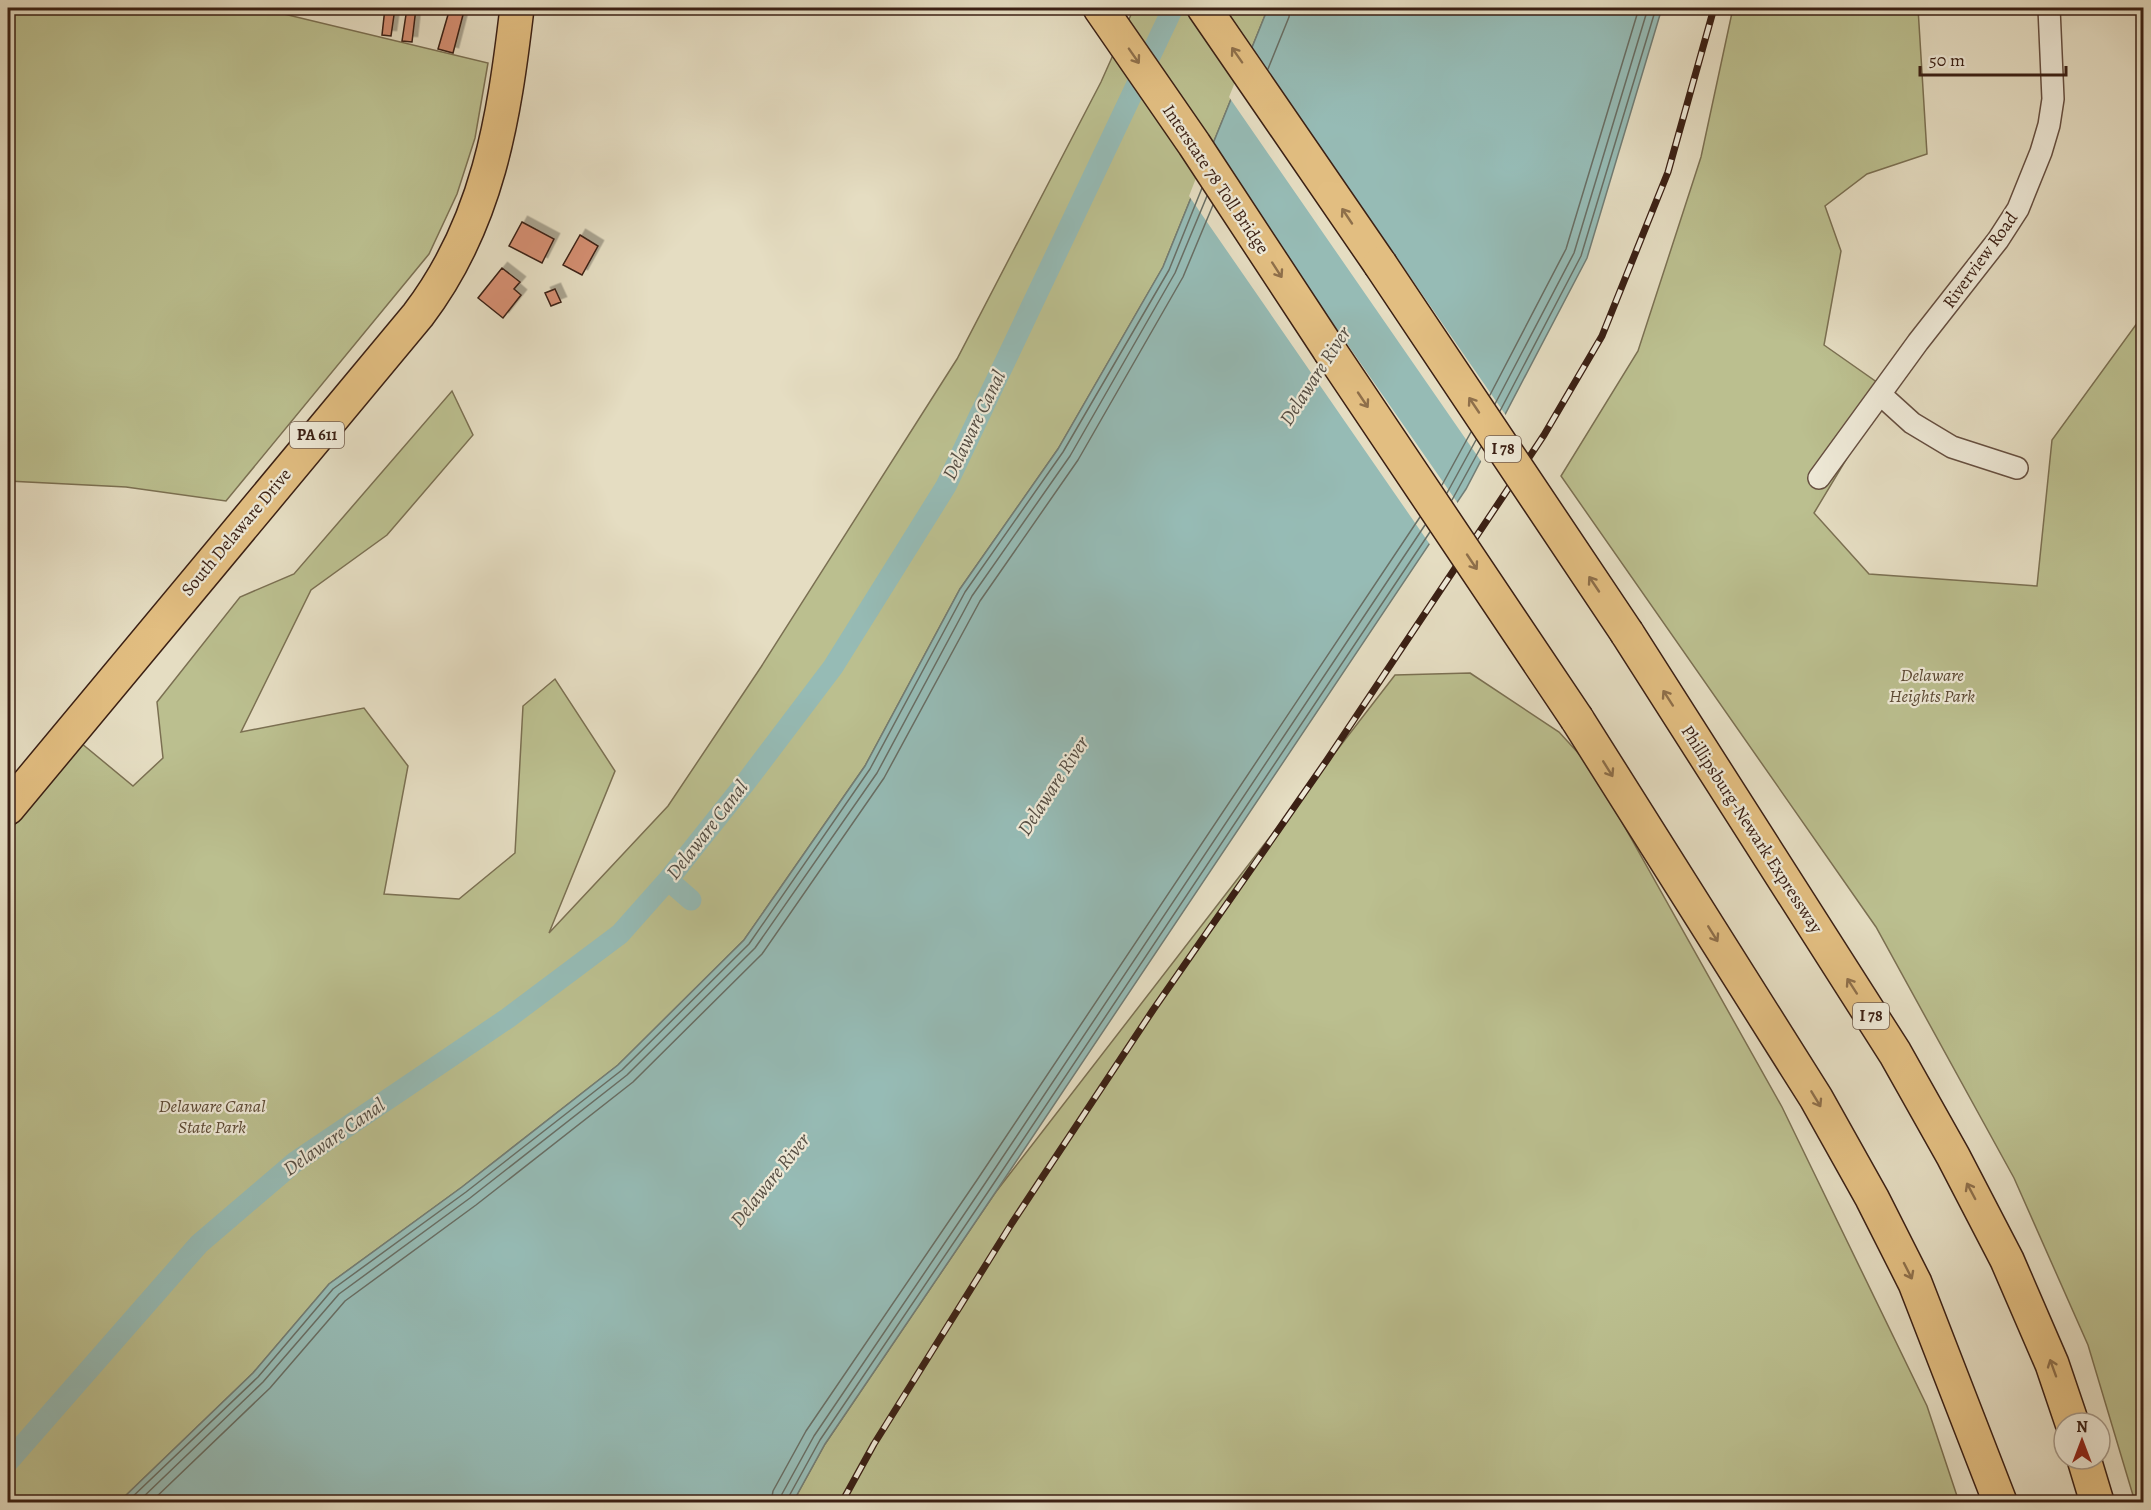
<svg xmlns="http://www.w3.org/2000/svg" width="2151" height="1510" font-family="Alegreya,serif">
<style>
.green{fill:#bbbf8f;stroke:#7b7052;stroke-width:1.5}
.water{fill:#96bbb5;stroke:#727d75;stroke-width:1.5}
.pier{fill:#e5ddc2}
.lines{fill:none;stroke-linecap:round;stroke-linejoin:round}
.shore{stroke:#686e64;stroke-width:1.5}
.stream{stroke:#727d75;stroke-width:6}
.canal{stroke:#96bbb5;stroke-width:21}
.building{fill:#d48e71;stroke:#3b2014;stroke-width:1.5;filter:url(#shadow)}
.street-casing{stroke:#664f40;stroke-width:24}
.highway-casing{stroke:#3b2014;stroke-width:36}
.street{stroke:#eee9d7;stroke-width:21}
.highway{stroke:#e2be81;stroke-width:33}
.rail-casing{stroke:#3b2014;stroke-width:7}
.rail{stroke:#eee9d7;stroke-width:4.5;stroke-dasharray:14;stroke-linecap:butt}
.highway-bridge-casing{stroke:#3b2014;stroke-width:36;stroke-linecap:butt}
.highway-bridge{stroke:#e2be81;stroke-width:33}
.oneway{stroke:#8e6f4a}
.labels{text-anchor:middle;dominant-baseline:central;stroke-width:4.5;stroke-linejoin:round;paint-order:stroke}
.shield{fill:#eee9d7;stroke:#715c4e;stroke-width:1.5}
.shield-label{font-size:16px;font-weight:bold;fill:#3b2014}
.street-label{font-size:18px;fill:#3b2014;stroke:#eee9d7}
.park-label{font-size:18px;font-style:italic;fill:#5b4833;stroke:#eee9d7}
.water-label{font-size:20px;font-style:italic;fill:#564e44;stroke:#eee9d7}
</style>
<defs>
<filter id="shadow"><feDropShadow dx="5.5" dy="-5.5" stdDeviation="0" flood-color="#0004"/></filter>
</defs>
<rect width="100%" height="100%" fill="#e5ddc2"/>
<filter id="stains"><feTurbulence type="fractalNoise" baseFrequency=".00333" numOctaves="4"/><feColorMatrix values="0 0 0 0 .2 0 0 0 0 .09 0 0 0 0 .02 0 0 0 .5 -.17"/></filter>
<radialGradient id="worn" r=".72"><stop offset=".6" stop-color="#630" stop-opacity="0"/><stop offset="1" stop-color="#630" stop-opacity=".3"/></radialGradient>
<!-- green -->
<path class="green" d="M 8,8 L 259,8 L 488,63 L 475,138 L 457,194 L 429,254 L 226,501 L 126,487 L 8,481 Z
M 1134,8 L 1268,8 L 1163,267 L 1058,449 L 960,589 L 865,766 L 744,940 L 618,1065 L 462,1187 L 329,1284 L 253,1373 L 119,1502 L 8,1502 L 8,833 L 81,743 L 133,786 L 163,758 L 157,702 L 240,597 L 294,574 L 452,391 L 473,435 L 387,535 L 311,590 L 241,732 L 364,708 L 408,766 L 384,894 L 459,899 L 515,853 L 523,706 L 555,679 L 615,771 L 549,933 L 668,806 L 761,667 L 957,359 L 1101,82 Z
M 1733,8 L 1918,8 L 1927,154 L 1867,174 L 1825,206 L 1841,251 L 1824,345 L 1888,390 L 1814,513 L 1869,574 L 2037,586 L 2052,440 L 2143,315 L 2143,1502 L 2135,1502 L 2088,1345 L 2014,1178 L 1876,927 L 1561,476 L 1638,351 L 1701,157 Z
M 1470,673 L 1559,732 L 1591,767 L 1782,1107 L 1927,1406 L 1959,1502 L 793,1502 L 825,1444 L 995,1193 L 1395,675 Z"/>
<!-- water -->
<path class="water" d="M 1268,8 L 1662,8 L 1587,258 L 1466,489 L 995,1193 L 825,1444 L 793,1502 L 119,1502 L 253,1373 L 329,1284 L 462,1187 L 618,1065 L 744,940 L 865,766 L 960,589 L 1058,449 L 1163,267 Z"/>
<!-- pier -->
<path class="pier" d="M 1250,45 L 1507,417 L 1483,464 L 1229,97 Z
M 1209,145 L 1459,505 L 1431,546 L 1189,196 Z"/>
<g class="lines">
<!-- shore -->
<path class="shore" d="M 1268,69 L 1289,17 L 1290,8
M 1490,395 L 1566,249 L 1639,8
M 1495,404 L 1574,253 L 1648,8
M 1500,411 L 1581,256 L 1656,8
M 1442,485 L 1471,432
M 1447,493 L 1476,440
M 1452,500 L 1481,447
M 127,1502 L 258,1377 L 333,1289 L 466,1192 L 622,1070 L 749,944 L 870,769 L 965,592 L 1063,452 L 1169,270 L 1202,188
M 138,1502 L 263,1382 L 339,1294 L 470,1198 L 627,1075 L 755,948 L 877,773 L 972,596 L 1070,456 L 1175,273 L 1207,196
M 151,1502 L 270,1388 L 345,1301 L 476,1205 L 633,1082 L 762,954 L 884,778 L 980,601 L 1078,460 L 1183,277 L 1213,205
M 771,1502 L 773,1491 L 806,1431 L 977,1180 L 1420,517
M 780,1502 L 782,1494 L 814,1436 L 984,1185 L 1425,525
M 788,1502 L 788,1498 L 820,1440 L 990,1189 L 1430,532"/>
<!-- stream -->
<path class="stream" d="M 1039,8 L 1042,10"/>
<!-- canal -->
<path class="canal" d="M 668,880 L 691,900
M 8,1462 L 199,1244 L 295,1162 L 508,1018 L 620,934 L 668,880 L 746,782 L 833,667 L 946,486 L 1173,8"/>
</g>
<!-- building -->
<path class="building" d="M 385,8 L 395,8 L 391,36 L 382,35 Z
M 407,8 L 416,8 L 412,42 L 402,41 Z
M 450,8 L 464,11 L 453,53 L 438,49 Z
M 522,222 L 554,239 L 542,263 L 509,246 Z
M 580,235 L 598,246 L 582,275 L 563,265 Z
M 502,268 L 520,282 L 514,289 L 521,295 L 503,318 L 478,298 Z
M 555,289 L 561,302 L 551,306 L 545,293 Z"/>
<g class="lines">
<!-- street casing -->
<g class="street-casing">
<path id="street" d="M 1880,394 L 1912,423 L 1952,447 L 2017,468
M 1819,478 L 1918,342 L 1998,240 L 2018,209 L 2041,152 L 2049,125 L 2053,99 L 2049,8"/>
</g>
<!-- highway casing -->
<g class="highway-casing">
<path id="highway" d="M 1100,8 L 1194,144 L 1330,351
M 1204,8 L 1380,264
M 1627,633 L 1895,1053 L 1953,1156 L 2007,1260 L 2052,1364 L 2072,1423
M 1577,719 L 1816,1098 L 1872,1198 L 1915,1283 L 2000,1502
M 8,808 L 418,315 C 488,223 504,119 517,8
M 2084,1459 L 2097,1502"/>
</g>
<!-- street -->
<use href="#street" class="street"/>
<!-- highway -->
<use href="#highway" class="highway"/>
<!-- rail casing -->
<g class="rail-casing">
<path id="rail" d="M 842,1502 L 874,1444 L 1012,1223 L 1153,1010 L 1327,760 L 1522,468 L 1544,435 L 1602,336 L 1668,172 L 1714,8"/>
</g>
<!-- rail -->
<use href="#rail" class="rail"/>
<!-- highway-bridge casing -->
<g class="highway-bridge-casing">
<path id="highway-bridge" d="M 1380,264 L 1627,633
M 1330,351 L 1577,719"/>
</g>
<!-- highway-bridge -->
<use href="#highway-bridge" class="highway-bridge"/>
</g>
<!-- one-way arrows -->
<defs><path id="oneway-shaft" d="M-6 0H5M1.5-3L5.5 0L1.5 3" fill="none" stroke-width="1.6" stroke-linecap="round" stroke-linejoin="round" transform="scale(1.5)"/></defs>
<g class="oneway">
<use href="#oneway-shaft" transform="translate(1237 55) rotate(-125)"/>
<use href="#oneway-shaft" transform="translate(1134 56) rotate(55)"/>
<use href="#oneway-shaft" transform="translate(1347 216) rotate(-124)"/>
<use href="#oneway-shaft" transform="translate(1277 270) rotate(57)"/>
<use href="#oneway-shaft" transform="translate(1363 400) rotate(56)"/>
<use href="#oneway-shaft" transform="translate(1474 405) rotate(-124)"/>
<use href="#oneway-shaft" transform="translate(1472 562) rotate(56)"/>
<use href="#oneway-shaft" transform="translate(1594 584) rotate(-124)"/>
<use href="#oneway-shaft" transform="translate(1668 698) rotate(-123)"/>
<use href="#oneway-shaft" transform="translate(1608 769) rotate(58)"/>
<use href="#oneway-shaft" transform="translate(1713 934) rotate(58)"/>
<use href="#oneway-shaft" transform="translate(1852 986) rotate(-123)"/>
<use href="#oneway-shaft" transform="translate(1816 1099) rotate(59)"/>
<use href="#oneway-shaft" transform="translate(1971 1191) rotate(-118)"/>
<use href="#oneway-shaft" transform="translate(1908 1271) rotate(63)"/>
<use href="#oneway-shaft" transform="translate(2053 1368) rotate(-110)"/>
</g>
<g class="labels">
<!-- shield labels -->
<g class="shield">
<rect x="290" y="422" width="54" height="26" rx="4.5"/>
<rect x="1485" y="436" width="36" height="26" rx="4.5"/>
<rect x="1853" y="1003" width="36" height="26" rx="4.5"/>
</g>
<g class="shield-label">
<text x="317" y="435">PA 611</text>
<text x="1503" y="449">I 78</text>
<text x="1871" y="1016">I 78</text>
</g>
<!-- street labels -->
<g class="street-label">
<text transform="translate(1216 179) rotate(56)">Interstate 78 Toll Bridge</text>
<text transform="translate(1980 260) rotate(-54)">Riverview Road</text>
<text transform="translate(236 532) rotate(-50)">South Delaware Drive</text>
<text transform="translate(1752 829) rotate(57)">Phillipsburg-Newark Expressway</text>
</g>
<!-- park labels -->
<g class="park-label">
<text x="1932" y="675">Delaware<tspan x="1932" dy="21">Heights Park</tspan></text>
<text x="212" y="1106">Delaware Canal<tspan x="212" dy="21">State Park</tspan></text>
</g>
<!-- water labels -->
<g class="water-label">
<text transform="translate(1315 376) rotate(-57)">Delaware River</text>
<text transform="translate(974 425) rotate(-64)">Delaware Canal</text>
<text transform="translate(1053 786) rotate(-57)">Delaware River</text>
<text transform="translate(707 830) rotate(-52)">Delaware Canal</text>
<text transform="translate(334 1137) rotate(-35)">Delaware Canal</text>
<text transform="translate(770 1180) rotate(-51)">Delaware River</text>
</g>
</g>
<!-- margin -->
<rect width="2151" height="1510" fill="none" stroke="#e5ddc2" stroke-width="30"/>
<rect x="9" y="9" width="2133" height="1492" fill="none" stroke="#3b2014" stroke-width="3"/>
<rect x="15" y="15" width="2121" height="1480" fill="none" stroke="#3b2014" stroke-width="1.5"/>
<!-- north arrow -->
<g transform="translate(2082 1441)"><circle r="28" fill="#eee9d7" stroke="#a69989" stroke-width="1.5"/>
<path d="M0-4.5L10 22L0 15L-10 22Z" fill="#8f2418"/>
<text y="-9" font-size="16" font-weight="bold" text-anchor="middle" fill="#3b2014">N</text>
</g>
<!-- scale -->
<path d="M1920 66v9h146v-9" fill="none" stroke="#3b2014" stroke-width="3"/>
<text x="1929" y="66" font-size="18" fill="#3b2014" stroke="#eee9d7" stroke-width="4.5" paint-order="stroke">50 m</text>
<rect width="100%" height="100%" filter="url(#stains)"/>
<rect width="100%" height="100%" fill="url(#worn)"/>
</svg>
